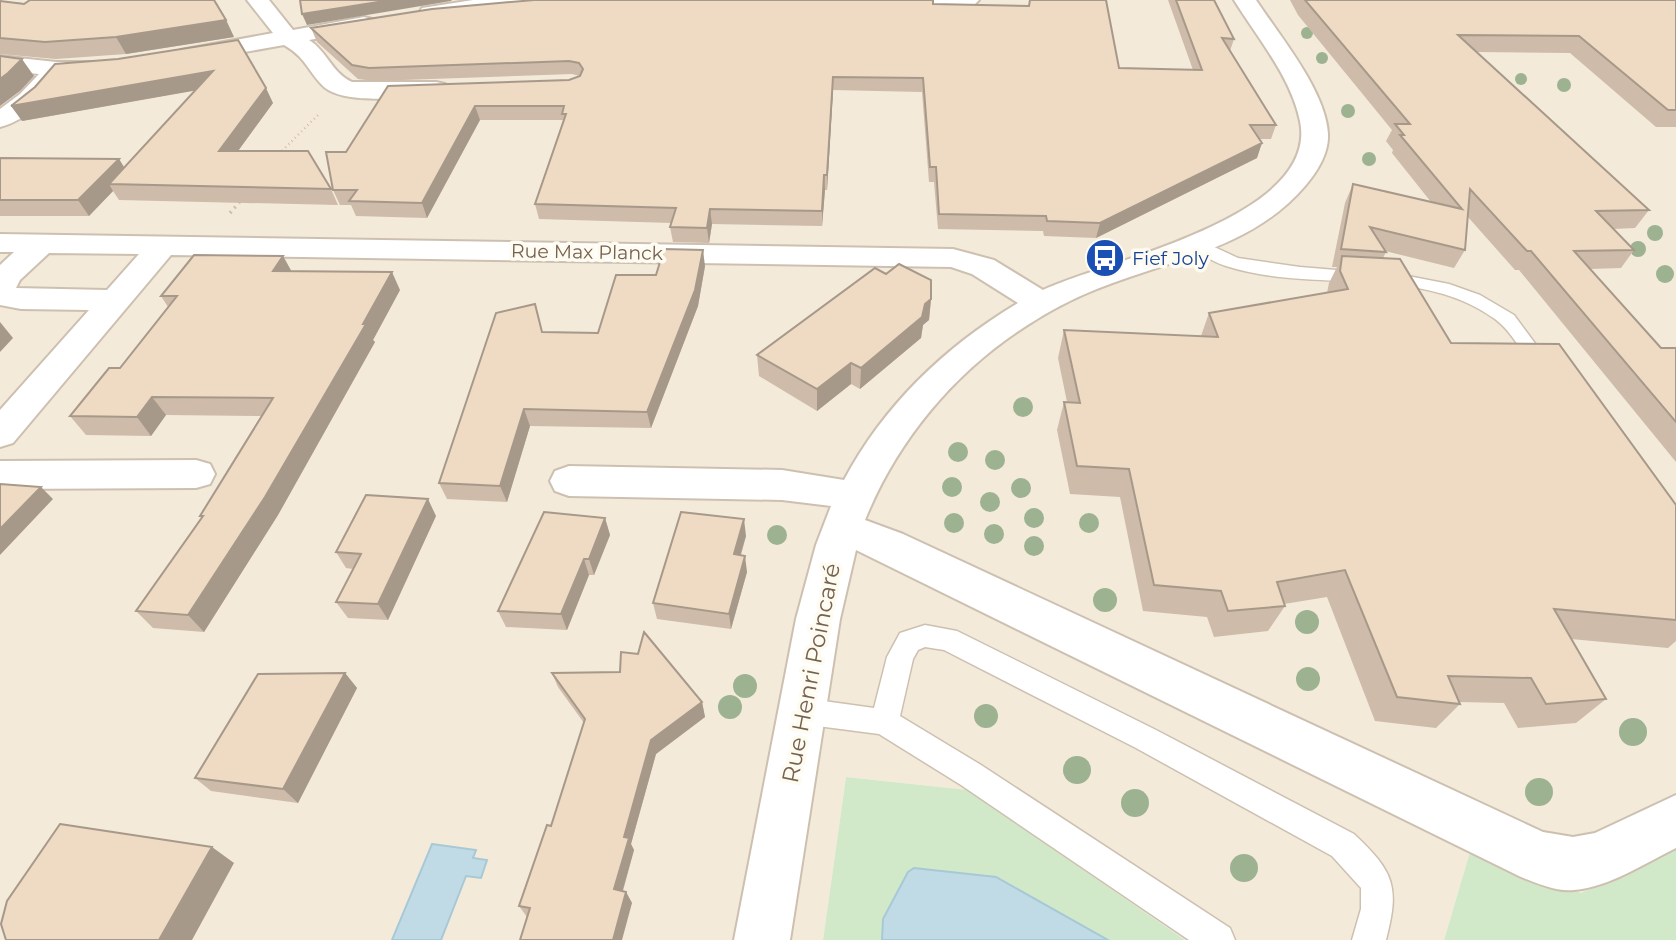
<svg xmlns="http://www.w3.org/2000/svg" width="1676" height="940" font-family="Montserrat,sans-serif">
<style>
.residential{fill:#f3eada}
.green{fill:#d2e9c9}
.water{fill:#c0dbe5;stroke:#a7c9d6;stroke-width:2}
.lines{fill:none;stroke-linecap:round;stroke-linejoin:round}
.service-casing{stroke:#cdc0b1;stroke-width:3}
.minor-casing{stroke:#cdc0b1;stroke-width:4}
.path-far1{stroke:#d5bea7;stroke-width:2.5;stroke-dasharray:1 3.5;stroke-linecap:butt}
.path{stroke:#d5bea7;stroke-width:3.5;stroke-dasharray:2 4.5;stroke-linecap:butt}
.service{fill:#fff;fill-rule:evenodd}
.minor{fill:#fff;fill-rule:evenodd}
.tree{fill:#9db291}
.wall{fill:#cebba9}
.shaded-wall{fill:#a79989}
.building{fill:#efdac4;stroke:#a79989;stroke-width:2}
.labels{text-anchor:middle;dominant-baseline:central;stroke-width:7;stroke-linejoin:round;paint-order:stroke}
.far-street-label{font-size:19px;fill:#76614f;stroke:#fefbf1}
.far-transit-label{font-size:19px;fill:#164399;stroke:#fefbf1;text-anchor:start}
.street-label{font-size:23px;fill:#76614f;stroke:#fefbf1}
</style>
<rect width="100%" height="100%" fill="#fcf7eb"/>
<!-- residential -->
<path class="residential" d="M 0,0 L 1676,0 L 1676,846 L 1581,893 L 1476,843 L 1470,852 L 1444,940 L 1185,940 L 968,790 L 846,777 L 823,940 L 0,940 Z"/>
<!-- green -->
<path class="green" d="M 846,777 L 968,790 L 1185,940 L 823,940 Z
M 1476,843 L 1581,893 L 1676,846 L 1676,940 L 1444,940 L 1470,852 Z"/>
<!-- water -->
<path class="water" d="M 432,844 L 476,850 L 473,858 L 487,860 L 481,878 L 466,876 L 441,940 L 392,940 Z
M 914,868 L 996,877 L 1108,940 L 882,940 L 883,919 L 908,872 Z"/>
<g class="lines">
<!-- service casing -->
<g class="service-casing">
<path id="service" d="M 1195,238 L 1238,258 L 1300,267 L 1408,276 L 1449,284 L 1480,295 L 1514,315 L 1548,361 L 1545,366 L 1531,366 C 1521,350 1511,331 1495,319 C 1418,263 1313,294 1226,266 C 1213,262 1201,254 1189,247 L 1186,243 L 1189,239 Z
M 925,625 L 957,631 L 1156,730 L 1354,834 C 1394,872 1400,886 1386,940 L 1352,940 L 1361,909 L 1361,888 L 1332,856 L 1136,748 L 944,650 L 925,647 L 918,650 L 913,659 L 900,716 L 981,765 L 1230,928 L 1235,940 L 1189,940 L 961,785 L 879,734 L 802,724 L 792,720 L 788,711 L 792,702 L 802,698 L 874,708 L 887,657 L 900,633 Z"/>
</g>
<!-- minor casing -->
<g class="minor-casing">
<path id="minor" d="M 247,0 L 269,0 L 293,30 L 364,17 L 372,19 L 375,24 L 372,29 L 309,40 C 327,51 332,73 352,82 L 436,82 L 445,84 L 448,89 L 445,94 L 436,96 C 408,97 341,106 322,85 C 307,69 305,57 284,45 L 189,62 L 181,60 L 177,55 L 181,50 L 273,33 Z
M 473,0 L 526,0 L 522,4 L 515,6 L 430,19 L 422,18 L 419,13 L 422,8 Z
M 877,0 L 979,0 L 975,4 L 968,6 L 888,6 L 881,4 Z
M 1234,0 L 1256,0 C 1279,35 1326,91 1328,134 C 1329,153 1317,172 1305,186 C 1249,252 1160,261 1085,294 C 1062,304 1041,316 1020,330 C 951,376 896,443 865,520 L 903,534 L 1543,832 L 1573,837 L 1595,833 L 1676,795 L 1676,848 C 1645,863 1610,887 1574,890 C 1557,892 1537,883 1521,877 L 856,550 L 840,619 L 790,940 L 734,940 L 796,619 L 816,545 L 831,506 L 782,500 L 569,496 L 555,491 L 550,481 L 555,471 L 569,466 L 782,470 L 844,480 C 884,405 946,346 1018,303 L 972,274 L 951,267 L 171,255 L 13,443 L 0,447 L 0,410 L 89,310 L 21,309 L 0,305 L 0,265 L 14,252 L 0,252 L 0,234 L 953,249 L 994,260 L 1043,290 C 1106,260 1320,218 1300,121 C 1291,77 1257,37 1234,0 ZM 49,253 L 139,254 L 107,290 L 16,288 L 20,280 Z
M 0,56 L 56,62 L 110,62 L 114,67 L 110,72 L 62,76 C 46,98 28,120 0,127 L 0,109 L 20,94 L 39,74 L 0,70 Z
M 196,460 L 210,464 L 215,474 L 210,484 L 196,488 L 0,489 L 0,461 Z"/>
</g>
<!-- path-far1 -->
<path class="path-far1" d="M 279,154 L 320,113"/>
<!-- path -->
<path class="path" d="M 230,213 L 243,198"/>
<!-- service -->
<use href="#service" class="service"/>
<!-- minor -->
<use href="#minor" class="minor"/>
</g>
<!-- trees -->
<g class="tree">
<circle cx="1307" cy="33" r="6"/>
<circle cx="1322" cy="58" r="6"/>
<circle cx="1521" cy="79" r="6"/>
<circle cx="1564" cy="85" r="7"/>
<circle cx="1348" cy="111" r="7"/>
<circle cx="1369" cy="159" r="7"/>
<circle cx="1655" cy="233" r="8"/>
<circle cx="1638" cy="249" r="8"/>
<circle cx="1665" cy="274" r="9"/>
<circle cx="1023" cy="407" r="10"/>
<circle cx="958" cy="452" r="10"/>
<circle cx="995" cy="460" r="10"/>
<circle cx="952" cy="487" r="10"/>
<circle cx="1021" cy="488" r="10"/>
<circle cx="990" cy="502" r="10"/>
<circle cx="1034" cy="518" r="10"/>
<circle cx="954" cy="523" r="10"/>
<circle cx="1089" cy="523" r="10"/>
<circle cx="994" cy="534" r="10"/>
<circle cx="777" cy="535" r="10"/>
<circle cx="1034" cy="546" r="10"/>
<circle cx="1105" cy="600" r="12"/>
<circle cx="1307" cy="622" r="12"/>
<circle cx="1308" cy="679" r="12"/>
<circle cx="745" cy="686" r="12"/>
<circle cx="730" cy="707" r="12"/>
<circle cx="986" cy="716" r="12"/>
<circle cx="1633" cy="732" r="14"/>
<circle cx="1077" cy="770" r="14"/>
<circle cx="1539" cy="792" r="14"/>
<circle cx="1135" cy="803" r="14"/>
<circle cx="1244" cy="868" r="14"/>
</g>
<!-- wall -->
<path class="wall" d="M 1168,0 L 1214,0 L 1234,39 L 1230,51 L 1276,125 L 1271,139 L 1260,139 L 1257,158 L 1096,238 L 1044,236 L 1043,231 L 938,229 L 934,182 L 929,182 L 922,92 L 833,90 L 827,190 L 825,190 L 822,226 L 712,224 L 709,243 L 673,242 L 670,227 L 672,223 L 539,219 L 535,204 L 563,120 L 480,120 L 427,218 L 356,216 L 351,205 L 340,205 L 333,190 L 346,152 L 388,86 L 569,80 L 580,76 L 572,74 L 374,81 L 358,79 L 317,42 L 311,28 L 933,4 L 1119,68 L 1193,70 Z
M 1290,0 L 1676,0 L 1676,127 L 1656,127 L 1570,53 L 1476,52 L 1649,210 L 1635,228 L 1613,229 L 1634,250 L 1621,268 L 1590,269 L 1661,348 L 1676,348 L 1676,462 L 1519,270 L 1515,270 L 1468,217 L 1465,250 L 1454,268 L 1385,251 L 1386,252 L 1383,258 L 1451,343 L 1676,505 L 1676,641 L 1668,648 L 1571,639 L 1606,699 L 1576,723 L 1518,728 L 1504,703 L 1459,702 L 1460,704 L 1436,728 L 1375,721 L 1327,597 L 1284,604 L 1285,606 L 1268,631 L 1214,637 L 1207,617 L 1143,611 L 1120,497 L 1070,494 L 1057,430 L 1064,402 L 1067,402 L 1058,358 L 1064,330 L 1201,336 L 1209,313 L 1327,293 L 1329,283 L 1337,267 L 1332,267 L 1345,203 L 1353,184 L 1431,202 L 1392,153 L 1393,150 L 1386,141 L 1392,130 L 1298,15 Z
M 0,1 L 226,20 L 234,37 L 126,54 L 56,59 L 0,54 Z
M 55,64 L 273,103 L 238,151 L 331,189 L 338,205 L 119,200 L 113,191 L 89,216 L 0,216 L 0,158 L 119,159 L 124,168 L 196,90 L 22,121 L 35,87 Z
M 283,256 L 291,271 L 400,290 L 373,340 L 375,342 L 278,515 L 204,632 L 153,628 L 136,611 L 202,518 L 200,516 L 261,416 L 166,415 L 151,436 L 86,435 L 70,416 L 120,368 L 168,307 L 161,296 Z
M 705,266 L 698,306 L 651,428 L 530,426 L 507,502 L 447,499 L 439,483 L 543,332 L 598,333 L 656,275 Z
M 931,299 L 929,320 L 923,325 L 921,338 L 860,389 L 851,384 L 817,411 L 759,376 L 757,355 Z
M 436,516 L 388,620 L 348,618 L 336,602 L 353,569 L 346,568 L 336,552 Z
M 605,518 L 610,535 L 594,575 L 589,575 L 567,630 L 506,627 L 498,611 Z
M 746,536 L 741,555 L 747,572 L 731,629 L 657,619 L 653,603 Z
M 345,673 L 357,688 L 298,803 L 211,791 L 195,778 Z
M 552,673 L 702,702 L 705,717 L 656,754 L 631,844 L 634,850 L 623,891 L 626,892 L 632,903 L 527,917 L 519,906 L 551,826 L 584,723 L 558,687 Z"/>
<!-- shaded-wall -->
<path class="shaded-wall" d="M 391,0 L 452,0 L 451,1 L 307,25 L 302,14 Z
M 226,20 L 234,37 L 126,54 L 116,37 Z
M 22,59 L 34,76 L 20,91 L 0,106 L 0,79 Z
M 213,71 L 221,86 L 22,121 L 11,106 Z
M 833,77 L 833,90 L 827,190 L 827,175 Z
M 266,88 L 273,103 L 227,166 L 219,151 Z
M 475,106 L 480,120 L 427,218 L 422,203 Z
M 1262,143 L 1257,158 L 1096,238 L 1100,223 Z
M 119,159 L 129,175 L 109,184 L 113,191 L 89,216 L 78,200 Z
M 824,175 L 825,190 L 822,226 L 822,211 Z
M 710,209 L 712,224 L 709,243 L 707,228 Z
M 703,250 L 705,266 L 698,306 L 651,428 L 647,412 Z
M 283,256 L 293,274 L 273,271 Z
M 392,272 L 400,290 L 373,340 L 375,342 L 278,515 L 204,632 L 188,615 L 363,324 Z
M 931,299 L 929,320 L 923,325 L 921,338 L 860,389 L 861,368 Z
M 0,322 L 13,338 L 0,352 Z
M 851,363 L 851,384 L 817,411 L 817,389 Z
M 152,397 L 166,415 L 151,436 L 137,417 Z
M 524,409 L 530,426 L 507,502 L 500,486 Z
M 41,487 L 53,499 L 0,555 L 0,529 Z
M 428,499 L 436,516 L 388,620 L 378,604 Z
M 605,518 L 610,535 L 594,575 L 589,559 Z
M 744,519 L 746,536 L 736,570 L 734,554 Z
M 745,556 L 747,572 L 731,629 L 729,614 Z
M 584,559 L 589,575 L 567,630 L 561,614 Z
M 345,673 L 357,688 L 298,803 L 283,789 Z
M 702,702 L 705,717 L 656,754 L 631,844 L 634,850 L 620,900 L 614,889 L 624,837 L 651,740 Z
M 212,847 L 234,863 L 192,940 L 159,940 Z
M 626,892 L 632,903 L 622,940 L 613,940 Z"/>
<!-- building -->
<path class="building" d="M 30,0 L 214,0 L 226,20 L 116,37 L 45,42 L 0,38 L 0,1 L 24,4 Z
M 300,0 L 391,0 L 302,14 Z
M 534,0 L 933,0 L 933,4 L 1029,6 L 1030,0 L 1106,0 L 1119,68 L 1202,70 L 1176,0 L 1214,0 L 1234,39 L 1222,38 L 1276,125 L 1250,125 L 1262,143 L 1100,223 L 1047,221 L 1046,216 L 939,214 L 936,167 L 930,167 L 923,78 L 833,77 L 827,175 L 824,175 L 822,211 L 710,209 L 707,228 L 670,227 L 676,208 L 535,204 L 566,114 L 562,114 L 564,106 L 475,106 L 422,203 L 349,201 L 357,190 L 333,190 L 326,152 L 346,152 L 388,86 L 569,80 L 580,76 L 583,69 L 579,63 L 569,61 L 369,68 L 352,65 L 311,28 L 432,9 Z
M 1305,0 L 1676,0 L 1676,110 L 1668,110 L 1579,36 L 1458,35 L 1649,210 L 1596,211 L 1634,250 L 1574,251 L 1661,348 L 1676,348 L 1676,422 L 1531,251 L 1527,251 L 1470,189 L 1465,250 L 1370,227 L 1386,252 L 1341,249 L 1353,184 L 1462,209 L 1400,135 L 1404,135 L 1395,124 L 1410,124 Z
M 238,40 L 266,88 L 219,151 L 308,151 L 331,189 L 109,184 L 213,71 L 11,106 L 35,87 L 55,64 L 118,59 Z
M 0,56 L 22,59 L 8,73 L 0,79 Z
M 0,158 L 119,159 L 78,200 L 0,200 Z
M 664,249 L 703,250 L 695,290 L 647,412 L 524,409 L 500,486 L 439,483 L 496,313 L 535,304 L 542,332 L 598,333 L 616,275 L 656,275 Z
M 194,255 L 283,256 L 273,271 L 392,272 L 363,324 L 366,324 L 265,497 L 188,615 L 136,611 L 203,516 L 200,516 L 273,398 L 152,397 L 137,417 L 70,416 L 109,368 L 120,368 L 177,296 L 161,296 Z
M 1342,256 L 1400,259 L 1451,343 L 1559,344 L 1676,505 L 1676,620 L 1554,609 L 1606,699 L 1546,704 L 1531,678 L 1448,676 L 1460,704 L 1397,697 L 1345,570 L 1277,582 L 1285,606 L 1228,611 L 1221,591 L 1154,585 L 1129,469 L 1077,466 L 1064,402 L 1080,403 L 1064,330 L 1218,337 L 1209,313 L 1348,289 L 1340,271 Z
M 899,264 L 931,280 L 931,299 L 925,304 L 922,317 L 861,368 L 851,363 L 817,389 L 757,355 L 875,268 L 886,274 Z
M 0,484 L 41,487 L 0,529 Z
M 366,495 L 428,499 L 378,604 L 336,602 L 361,554 L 336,552 Z
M 544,512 L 605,518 L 589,559 L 584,559 L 561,614 L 498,611 Z
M 681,512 L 744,519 L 734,554 L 745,556 L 729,614 L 653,603 Z
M 644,632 L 702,702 L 651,740 L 624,837 L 629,838 L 614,889 L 626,892 L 613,940 L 520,940 L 530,908 L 519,906 L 547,825 L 551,826 L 585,719 L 552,673 L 620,672 L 621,652 L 638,654 Z
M 345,673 L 283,789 L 195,778 L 258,674 Z
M 60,824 L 212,847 L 159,940 L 6,940 L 1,924 L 7,901 Z"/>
<!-- icons -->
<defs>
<g id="bus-disc" transform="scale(2.0125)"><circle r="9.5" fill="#1a4fb4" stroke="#fefbf1"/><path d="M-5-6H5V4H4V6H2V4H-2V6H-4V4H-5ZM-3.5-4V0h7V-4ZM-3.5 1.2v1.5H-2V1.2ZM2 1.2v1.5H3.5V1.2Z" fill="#fff"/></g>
</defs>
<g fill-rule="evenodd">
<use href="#bus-disc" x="1105" y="258"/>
</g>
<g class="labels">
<!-- far-street labels -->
<g class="far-street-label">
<text transform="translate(587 252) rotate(1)">Rue Max Planck</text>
</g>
<!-- far-transit labels -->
<g class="far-transit-label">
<text x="1132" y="258">Fief Joly</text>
</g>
<!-- street labels -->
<g class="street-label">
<text transform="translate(811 673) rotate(-79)">Rue Henri Poincaré</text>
</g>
</g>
</svg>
